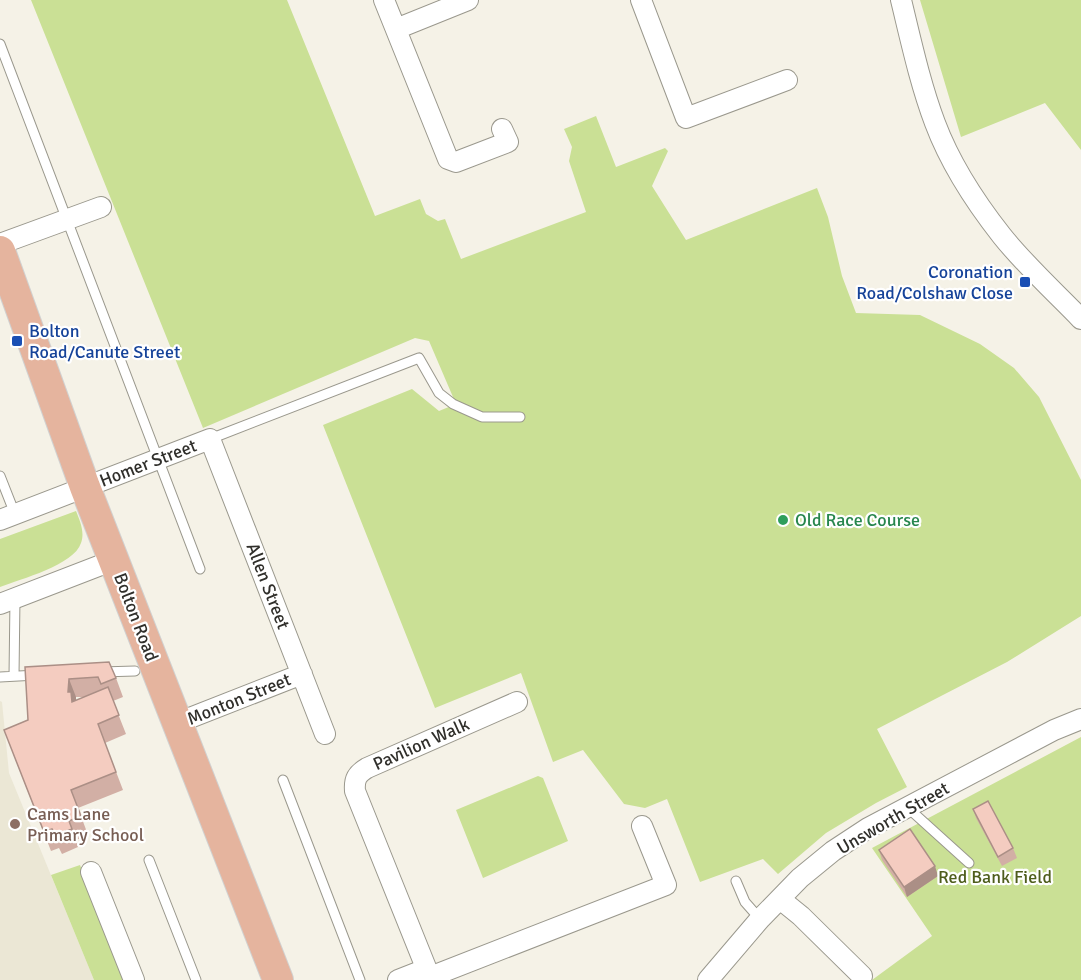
<svg xmlns="http://www.w3.org/2000/svg" width="1081" height="980" font-family="Signika,sans-serif">
<style>
.built{fill:#ebe7d5}
.green{fill:#cae095}
.lines{fill:none;stroke-linecap:round;stroke-linejoin:round}
.service-casing{stroke:#9a988d;stroke-width:11}
.minor-casing{stroke:#9a988d;stroke-width:22}
.primary-casing{stroke:#d1d1d0;stroke-width:32}
.service{stroke:#fff;stroke-width:9}
.minor{stroke:#fff;stroke-width:20}
.primary{stroke:#e5b49e;stroke-width:30}
.wall{fill:#d2afa5;fill-rule:evenodd}
.shaded-wall{fill:#ab8f86}
.building{fill:#f4ccc0;stroke:#ab8f86;stroke-width:1.5}
.transit-dot{fill:#1a4fb4;stroke:#fff;stroke-width:2}
.leisure-dot{fill:#2e9e5b;stroke:#fff;stroke-width:2}
.education-dot{fill:#8d6e63;stroke:#fff;stroke-width:2}
.labels{text-anchor:middle;dominant-baseline:central;stroke-width:4.5;stroke-linejoin:round;paint-order:stroke}
.transit-label{font-size:18px;fill:#164399;stroke:#fff;text-anchor:end}
.street-label{font-size:18px;fill:#302f2b;stroke:#fff}
.leisure-label{font-size:18px;fill:#27864d;stroke:#fff;text-anchor:start}
.education-label{font-size:18px;fill:#785e54;stroke:#fff;text-anchor:start}
.park-label{font-size:18px;fill:#4e5d1c;stroke:#fff}
</style>
<rect width="100%" height="100%" fill="#f5f2e7"/>
<!-- built -->
<path class="built" d="M 0,701 L 2,702 L 9,773 L 94,980 L 0,980 Z"/>
<!-- green -->
<path class="green" d="M 31,0 L 287,0 L 375,216 L 420,199 L 426,214 L 438,221 L 445,219 L 461,259 L 586,212 L 569,161 L 572,147 L 564,129 L 596,116 L 616,167 L 665,148 L 668,151 L 652,186 L 686,240 L 817,188 L 828,217 L 842,276 L 856,313 L 920,315 L 980,344 L 1014,368 L 1039,397 L 1081,480 L 1081,616 L 1007,662 L 877,729 L 907,787 L 876,803 L 826,833 L 778,874 L 763,859 L 700,882 L 667,799 L 645,808 L 624,804 L 583,750 L 553,762 L 521,673 L 435,708 L 323,425 L 412,389 L 439,411 L 456,404 L 429,341 L 415,338 L 203,428 Z
M 920,0 L 1081,0 L 1081,150 L 1045,103 L 961,137 Z
M 76,511 C 80,521 85,532 81,543 C 74,565 21,579 0,587 L 0,539 Z
M 1081,737 L 1081,980 L 872,980 L 932,936 L 872,848 Z
M 538,776 L 543,778 L 568,841 L 483,878 L 456,810 Z
M 80,865 L 127,980 L 94,980 L 51,875 Z"/>
<g class="lines">
<!-- service casing -->
<g class="service-casing">
<path id="service" d="M 0,44 L 200,569
M 210,439 L 419,358 L 439,393 L 453,404 L 482,417 L 520,417
M 0,476 L 15,514
M 101,672 L 135,671
M 14,676 L 15,598
M 0,677 L 37,675
M 283,780 L 360,980
M 907,807 L 969,863
M 149,860 L 196,980
M 736,881 L 745,902 L 760,919"/>
</g>
<!-- minor casing -->
<g class="minor-casing">
<path id="minor" d="M 384,0 L 448,159 L 456,162 L 508,142 L 502,129
M 641,0 L 686,118 L 787,80
M 901,0 C 911,41 920,83 935,123 C 950,163 976,203 1002,236 C 1026,266 1055,292 1081,319
M 396,29 L 468,0
M 0,244 L 101,207
M 0,520 L 210,439 L 325,734
M 0,604 L 114,560
M 177,723 L 302,674
M 91,872 L 134,980
M 780,899 L 801,916 L 862,976
M 430,977 L 666,885 L 642,826
M 398,980 L 426,969
M 431,980 L 355,791 C 354,779 357,774 367,768 L 517,702
M 708,980 L 760,919 L 800,878 L 833,851 L 868,828 L 1054,730 L 1081,719"/>
</g>
<!-- primary casing -->
<g class="primary-casing">
<path id="primary" d="M 0,251 L 85,487 L 278,980"/>
</g>
<!-- service -->
<use href="#service" class="service"/>
<!-- minor -->
<use href="#minor" class="minor"/>
<!-- primary -->
<use href="#primary" class="primary"/>
</g>
<!-- wall -->
<path class="wall" d="M 25,667 L 116,678 L 123,697 L 113,701 L 126,734 L 105,743 L 123,790 L 78,808 L 88,835 L 76,840 L 78,847 L 62,854 L 59,848 L 51,851 L 4,730 L 28,720 ZM 76,697 L 84,697 L 76,700 Z
M 973,809 L 1013,848 L 1017,858 L 1002,866 L 976,818 Z
M 879,850 L 938,876 L 907,897 L 882,860 Z"/>
<!-- shaded-wall -->
<path class="shaded-wall" d="M 69,679 L 76,697 L 76,704 L 79,721 L 68,692 Z
M 935,866 L 938,876 L 907,897 L 904,887 Z"/>
<!-- building -->
<path class="building" d="M 109,662 L 116,678 L 101,684 L 98,677 L 69,679 L 68,692 L 71,692 L 72,702 L 108,687 L 119,715 L 98,724 L 116,772 L 71,790 L 81,816 L 69,821 L 72,829 L 55,835 L 52,829 L 44,832 L 4,730 L 28,720 L 25,667 Z
M 988,801 L 1013,848 L 998,857 L 973,809 Z
M 910,829 L 935,866 L 904,887 L 879,850 Z"/>
<!-- markers -->
<g class="transit-dot">
<rect x="1019" y="276" width="12" height="12" rx="3"/>
<rect x="11" y="335" width="12" height="12" rx="3"/>
</g>
<circle class="leisure-dot" cx="783" cy="520" r="6"/>
<circle class="education-dot" cx="15" cy="824" r="6"/>
<g class="labels">
<!-- transit labels -->
<g class="transit-label">
<text x="1013" y="272">Coronation<tspan x="1013" dy="21">Road/Colshaw Close</tspan></text>
<text x="29" y="331" text-anchor="start">Bolton<tspan x="29" dy="21">Road/Canute Street</tspan></text>
</g>
<!-- street labels -->
<g class="street-label">
<text transform="translate(148 463) rotate(-21)">Homer Street</text>
<text transform="translate(268 586) rotate(69)">Allen Street</text>
<text transform="translate(136 617) rotate(69)">Bolton Road</text>
<text transform="translate(239 699) rotate(-22)">Monton Street</text>
<text transform="translate(421 744) rotate(-24)">Pavilion Walk</text>
<text transform="translate(893 818) rotate(-30)">Unsworth Street</text>
</g>
<!-- leisure labels -->
<g class="leisure-label">
<text x="795" y="520">Old Race Course</text>
</g>
<!-- education labels -->
<g class="education-label">
<text x="27" y="814">Cams Lane<tspan x="27" dy="21">Primary School</tspan></text>
</g>
<!-- park labels -->
<g class="park-label">
<text x="995" y="877">Red Bank Field</text>
</g>
</g>
</svg>
